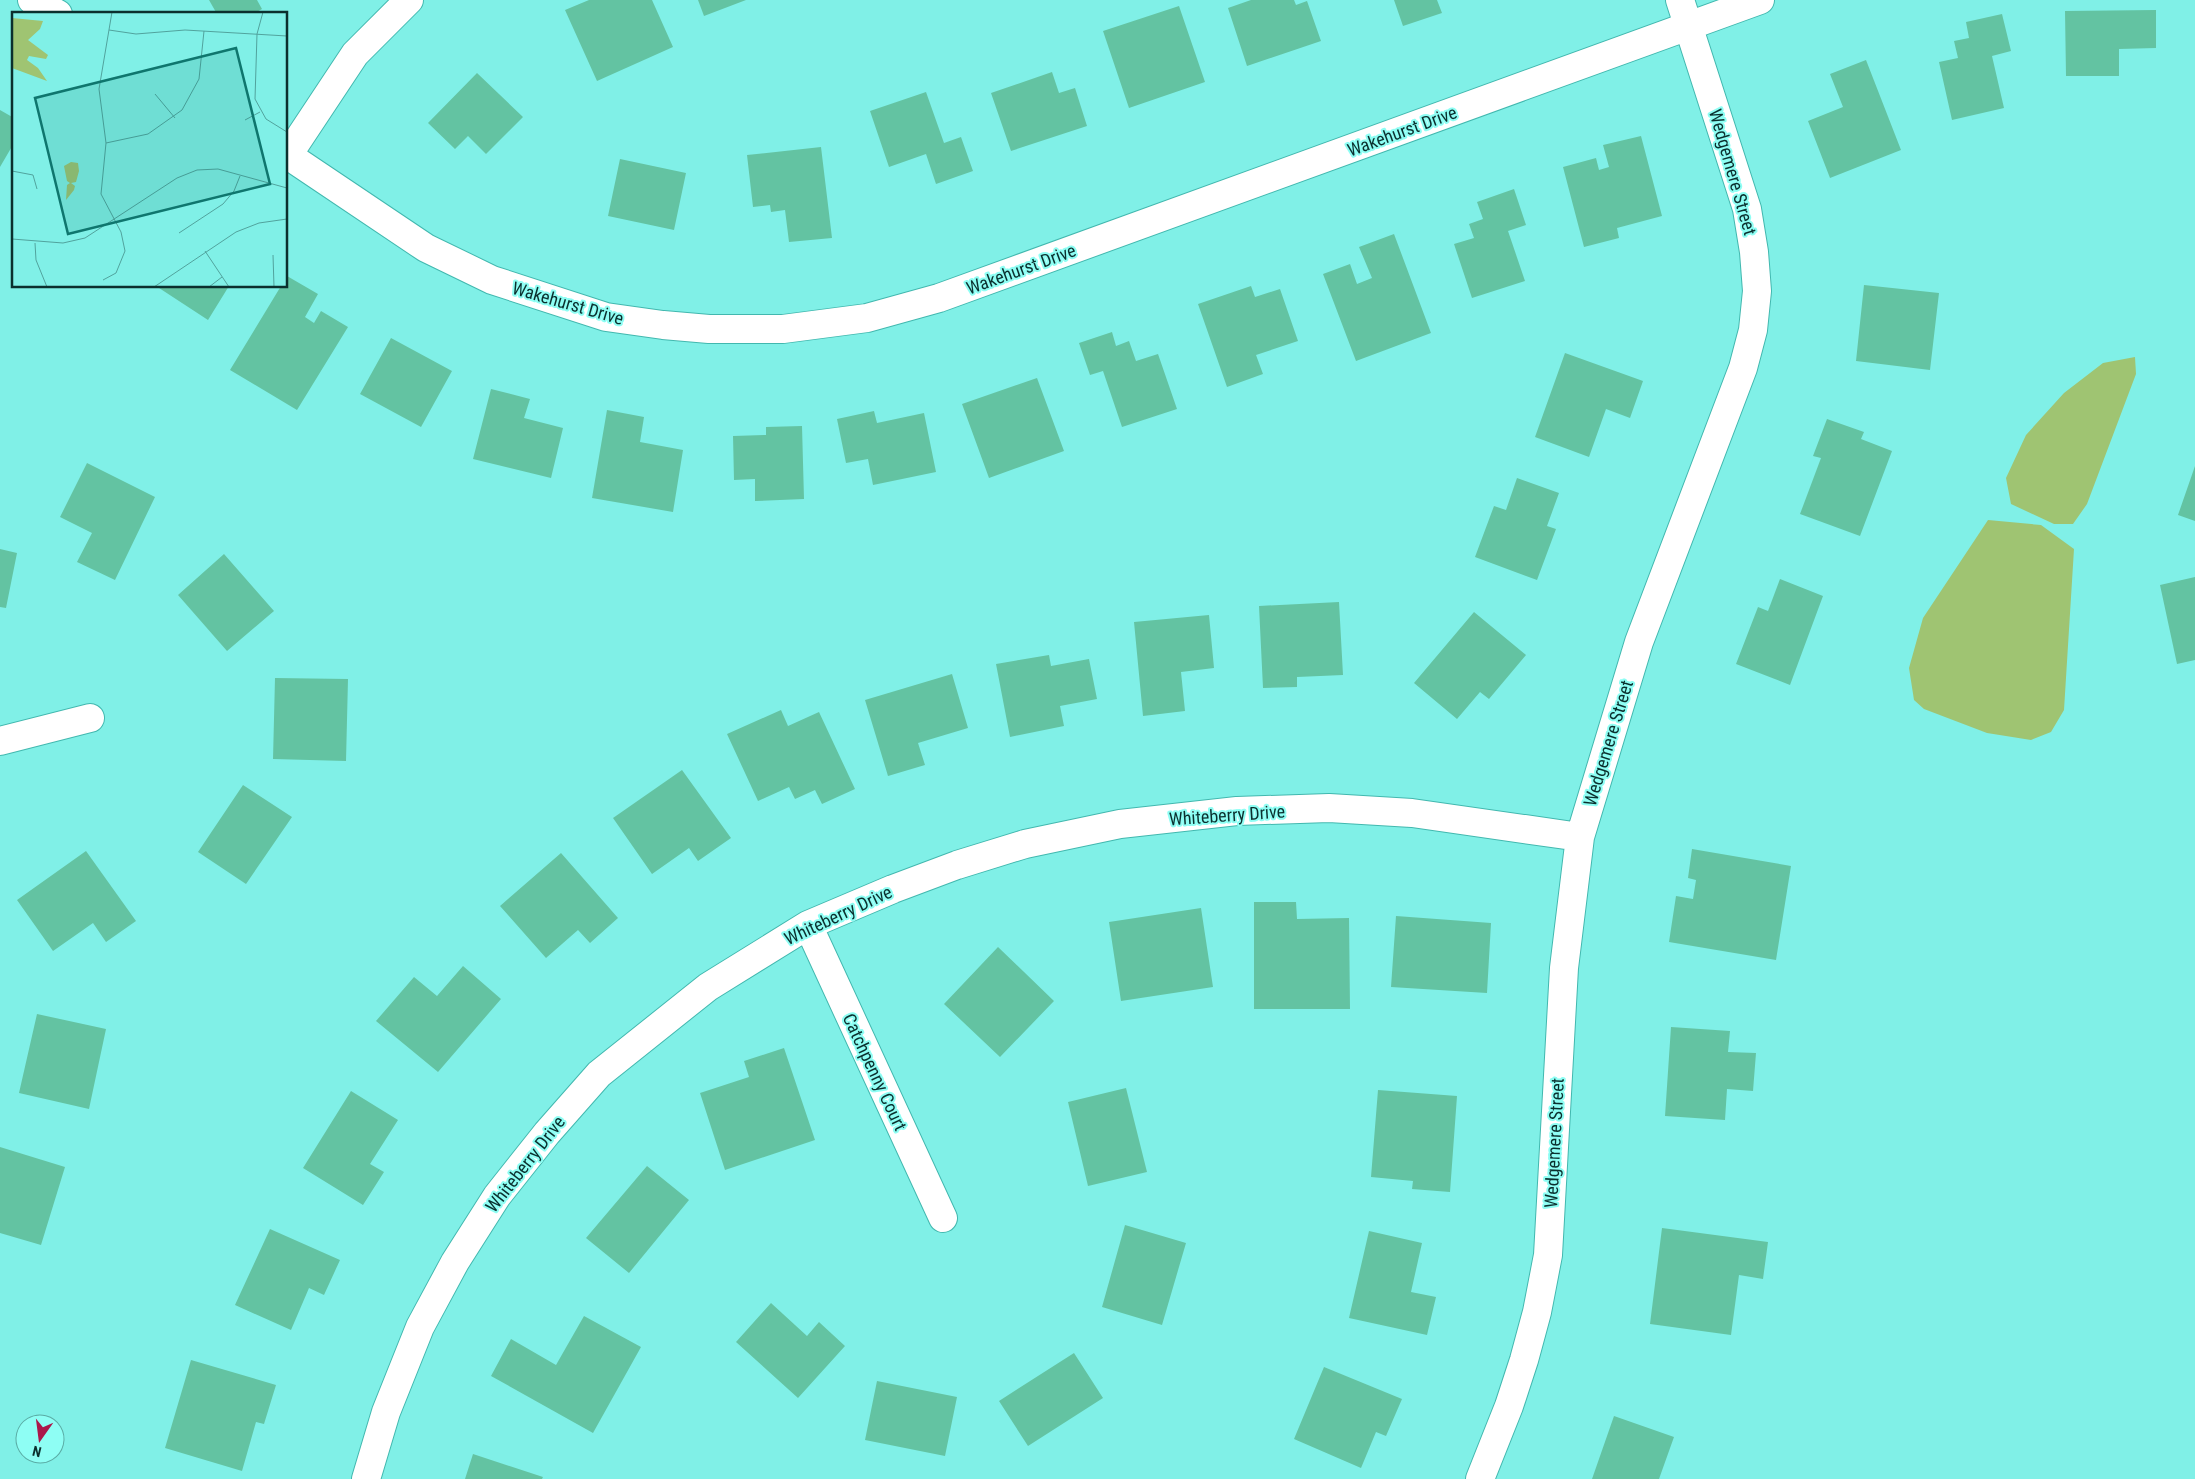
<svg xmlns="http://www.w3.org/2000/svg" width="2195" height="1479" font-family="'Roboto Condensed',sans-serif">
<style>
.water{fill:#9fc472}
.building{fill:#63c3a2}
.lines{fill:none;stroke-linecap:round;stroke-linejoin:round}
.street-casing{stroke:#42b8af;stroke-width:30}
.street{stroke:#fff;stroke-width:28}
.labels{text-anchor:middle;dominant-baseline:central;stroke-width:4;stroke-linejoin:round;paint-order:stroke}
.street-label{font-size:18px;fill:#0b302e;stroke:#8efef4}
.inset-road{fill:none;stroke:#51a39d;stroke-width:1}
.view{fill:#0f766e;fill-opacity:0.15;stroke:#0f766e;stroke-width:2.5}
.inset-edge{fill:none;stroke:#0b302e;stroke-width:2.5}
</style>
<rect width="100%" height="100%" fill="#80f0e7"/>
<!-- water -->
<path class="water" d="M 2135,357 L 2136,374 L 2087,504 L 2073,524 L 2054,524 L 2011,504 L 2006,478 L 2026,435 L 2064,393 L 2103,363 Z
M 1988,520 L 2041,525 L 2074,549 L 2064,710 L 2051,732 L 2031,740 L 1987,733 L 1924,709 L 1914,700 L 1909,668 L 1923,618 Z"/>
<!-- building -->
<path class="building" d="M 209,0 L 257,0 L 262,9 L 253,14 L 217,14 Z
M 589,0 L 652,0 L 673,47 L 597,81 L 565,10 Z
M 698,0 L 746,0 L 704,16 Z
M 1251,0 L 1294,0 L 1296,5 L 1307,1 L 1321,41 L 1247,66 L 1228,8 Z
M 1394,0 L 1437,0 L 1442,13 L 1403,26 Z
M 1179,6 L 1205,82 L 1129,108 L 1103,31 Z
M 2156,10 L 2156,48 L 2119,49 L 2119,76 L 2066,76 L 2065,11 Z
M 2002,14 L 2011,51 L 1992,56 L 2004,108 L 1952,120 L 1939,62 L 1958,58 L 1954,41 L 1969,38 L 1966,22 Z
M 1866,60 L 1901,150 L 1830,178 L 1808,121 L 1843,107 L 1830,74 Z
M 1052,72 L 1059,93 L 1075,88 L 1087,126 L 1011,151 L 991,93 Z
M 477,73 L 523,117 L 486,154 L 468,136 L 455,149 L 428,123 Z
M 926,92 L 944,143 L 961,137 L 973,171 L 936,184 L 926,154 L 889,167 L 870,111 Z
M 0,110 L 14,118 L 14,143 L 0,167 Z
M 1641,136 L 1662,216 L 1617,228 L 1619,238 L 1584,247 L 1563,167 L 1596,158 L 1599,170 L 1609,167 L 1603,145 Z
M 821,147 L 832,238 L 789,242 L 785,210 L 771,212 L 770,205 L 753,207 L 747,155 Z
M 620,159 L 686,173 L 674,230 L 608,216 Z
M 1514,189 L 1526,225 L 1508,231 L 1525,281 L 1472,298 L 1454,244 L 1474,238 L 1469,224 L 1483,219 L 1477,202 Z
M 1394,234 L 1431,333 L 1356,361 L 1323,274 L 1350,264 L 1357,284 L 1372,278 L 1359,247 Z
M 287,276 L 318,294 L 305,317 L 314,323 L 321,311 L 348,327 L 297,410 L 230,370 L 281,286 L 286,286 Z
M 1864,285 L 1939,293 L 1930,370 L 1856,361 Z
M 156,286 L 229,286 L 208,320 Z
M 1251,286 L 1255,297 L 1280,289 L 1298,341 L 1256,355 L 1263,374 L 1227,387 L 1198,304 Z
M 1112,332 L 1116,346 L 1129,341 L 1136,361 L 1158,354 L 1177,409 L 1122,427 L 1103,371 L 1090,375 L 1079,343 Z
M 391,338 L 452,371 L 421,427 L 360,394 Z
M 1565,353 L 1643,381 L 1630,418 L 1606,409 L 1589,457 L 1535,437 Z
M 1037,378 L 1064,451 L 989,478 L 962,404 Z
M 491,389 L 530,399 L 524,418 L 563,428 L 551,478 L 473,459 Z
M 607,410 L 644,417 L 640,442 L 683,450 L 673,512 L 592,498 Z
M 874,411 L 877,423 L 924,413 L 936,472 L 873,485 L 868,459 L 846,463 L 837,419 Z
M 1827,419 L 1864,432 L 1861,439 L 1892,451 L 1860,536 L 1800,514 L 1821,458 L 1813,456 Z
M 802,426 L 804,499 L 755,501 L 755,479 L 734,480 L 733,436 L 766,435 L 766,427 Z
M 87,463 L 155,497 L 115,580 L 77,562 L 92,533 L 60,517 Z
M 2195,466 L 2195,521 L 2178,515 Z
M 1517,478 L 1559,493 L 1547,526 L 1556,529 L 1537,580 L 1475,557 L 1494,506 L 1506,510 Z
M 0,549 L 17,553 L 6,608 L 0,607 Z
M 224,554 L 274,611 L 227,651 L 178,595 Z
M 2195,577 L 2195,660 L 2177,664 L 2160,585 Z
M 1780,579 L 1823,596 L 1790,685 L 1736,664 L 1758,607 L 1768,611 Z
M 1339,602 L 1343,675 L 1297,677 L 1297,687 L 1263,688 L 1259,606 Z
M 1474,612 L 1526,655 L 1489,699 L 1480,692 L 1457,719 L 1414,683 Z
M 1209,615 L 1214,668 L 1181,672 L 1185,711 L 1143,716 L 1134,622 Z
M 1049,655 L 1051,666 L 1089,659 L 1097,699 L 1060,706 L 1064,726 L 1010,737 L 996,664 Z
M 952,674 L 968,728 L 918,743 L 925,765 L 888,776 L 865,700 Z
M 275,678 L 348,679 L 346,761 L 273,759 Z
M 781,710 L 788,726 L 819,712 L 855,789 L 822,804 L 815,790 L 795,799 L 789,787 L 758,801 L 727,734 Z
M 682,770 L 731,838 L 698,861 L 689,848 L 652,874 L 613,818 Z
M 243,785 L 292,817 L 246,884 L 198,852 Z
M 1692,849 L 1791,866 L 1776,960 L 1669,942 L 1676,896 L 1693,899 L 1696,880 L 1688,878 Z
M 86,851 L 136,921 L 106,942 L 93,923 L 53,951 L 17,900 Z
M 561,853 L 618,918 L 590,943 L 578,930 L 546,958 L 500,906 Z
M 1254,902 L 1296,902 L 1297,919 L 1349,918 L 1350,1009 L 1254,1009 Z
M 1201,908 L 1213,987 L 1121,1001 L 1109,922 Z
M 1396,916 L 1491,923 L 1487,993 L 1391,987 Z
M 998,947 L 1054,1001 L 1000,1057 L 944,1004 Z
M 463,966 L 501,999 L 438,1072 L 376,1021 L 414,977 L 437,996 Z
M 37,1014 L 106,1029 L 89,1109 L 19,1093 Z
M 1671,1027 L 1730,1031 L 1728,1052 L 1756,1053 L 1753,1091 L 1727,1089 L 1725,1120 L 1665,1116 Z
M 784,1048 L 815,1140 L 725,1170 L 700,1093 L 749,1077 L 744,1061 Z
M 1126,1088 L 1147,1172 L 1088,1186 L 1068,1102 Z
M 1378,1090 L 1457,1096 L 1450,1192 L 1412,1189 L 1413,1181 L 1371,1177 Z
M 351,1091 L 398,1120 L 370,1164 L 384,1172 L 363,1205 L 303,1168 Z
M 0,1147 L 65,1167 L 41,1245 L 0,1233 Z
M 647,1166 L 689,1200 L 629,1273 L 586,1238 Z
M 1125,1225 L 1186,1243 L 1162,1325 L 1102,1307 Z
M 1662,1228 L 1768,1242 L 1763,1279 L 1739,1275 L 1731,1335 L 1650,1324 Z
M 270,1229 L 340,1260 L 324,1295 L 309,1288 L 291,1330 L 235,1305 Z
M 1369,1231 L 1422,1243 L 1411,1292 L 1436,1297 L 1427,1335 L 1349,1318 Z
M 771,1303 L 807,1336 L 819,1322 L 845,1346 L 798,1398 L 736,1342 Z
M 584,1316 L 641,1347 L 593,1433 L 491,1376 L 511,1339 L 556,1365 Z
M 1074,1353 L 1103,1398 L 1028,1446 L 999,1401 Z
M 191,1360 L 276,1385 L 264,1424 L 256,1422 L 242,1471 L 165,1448 Z
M 1324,1367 L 1402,1399 L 1386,1436 L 1376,1432 L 1361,1468 L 1294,1439 Z
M 877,1381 L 957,1397 L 945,1456 L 865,1440 Z
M 1614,1416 L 1674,1437 L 1659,1479 L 1592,1479 Z
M 473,1454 L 543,1477 L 542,1479 L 465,1479 Z"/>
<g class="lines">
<!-- street casing -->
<g class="street-casing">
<path id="street" d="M 32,0 L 58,14
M 286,154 L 426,248 L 492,280 L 606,317 L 663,325 L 709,329 L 783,329 L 867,318 L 939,298 L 1760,0
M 288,155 L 355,54 L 409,0
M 0,741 L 90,718
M 808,925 L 943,1218
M 366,1479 L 386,1412 L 420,1327 L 455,1262 L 497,1196 L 547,1133 L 599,1074 L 708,987 L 808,925 L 893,889 L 957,865 L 1025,844 L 1120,824 L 1237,811 L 1329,808 L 1412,813 L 1580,837
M 1480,1479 L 1509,1406 L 1524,1360 L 1537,1312 L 1548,1255 L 1564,968 L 1580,837 L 1639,642 L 1743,368 L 1753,330 L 1757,291 L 1754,252 L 1747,209 L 1680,0"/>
</g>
<!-- street -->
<use href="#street" class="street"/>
</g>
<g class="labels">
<!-- street labels -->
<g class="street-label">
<text transform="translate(1402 131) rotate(-20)">Wakehurst Drive</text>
<text transform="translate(1733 172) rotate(74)">Wedgemere Street</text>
<text transform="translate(1021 269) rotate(-20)">Wakehurst Drive</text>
<text transform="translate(568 303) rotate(16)">Wakehurst Drive</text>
<text transform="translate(1608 743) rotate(-73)">Wedgemere Street</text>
<text transform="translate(1227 815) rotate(-4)">Whiteberry Drive</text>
<text transform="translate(838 915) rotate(-25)">Whiteberry Drive</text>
<text transform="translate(875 1072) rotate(65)">Catchpenny Court</text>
<text transform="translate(1554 1143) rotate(-87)">Wedgemere Street</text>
<text transform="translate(525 1164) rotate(-52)">Whiteberry Drive</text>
</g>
</g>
<!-- overview -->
<g transform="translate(12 12)">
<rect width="275" height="275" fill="#80f0e7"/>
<path d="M 0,6 L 31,9 L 28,17 L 16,28 L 36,43 L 34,47 L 17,44 L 15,48 L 26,56 L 35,69 L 0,56 ZM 59,150 L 66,151 L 67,159 L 64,170 L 59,171 L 63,174 L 62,178 L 54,188 L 55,173 L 58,171 L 55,169 L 52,154 Z" fill="#9fc472"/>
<path class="inset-road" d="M 251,0 L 245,22 L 243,87 L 254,107 L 275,120M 97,18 L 124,22 L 173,18 L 275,24M 143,82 L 163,106M 233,108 L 248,100M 94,131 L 136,122 L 170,98 L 187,67 L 192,19M 0,159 L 21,163 L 25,177M 167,221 L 211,192 L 222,179 L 228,164M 0,227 L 51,231 L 73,226 L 165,166 L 185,158 L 206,157 L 275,176M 23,231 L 24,248 L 35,275M 193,239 L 217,275M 261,243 L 262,275M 91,268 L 104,261 L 113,239 L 109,220 L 89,182 L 94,131 L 87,77 L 100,0M 142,275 L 224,220 L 247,211 L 275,207M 197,275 L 210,265"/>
<path class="view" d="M 224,36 L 258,172 L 56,222 L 23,86 Z"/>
<rect width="275" height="275" class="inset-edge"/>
</g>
<!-- north arrow -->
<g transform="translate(40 1439) rotate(194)"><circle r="24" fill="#8efef4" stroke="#5aaca5"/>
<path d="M0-4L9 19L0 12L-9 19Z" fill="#ab174a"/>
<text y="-8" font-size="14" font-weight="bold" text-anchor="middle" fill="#0b302e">N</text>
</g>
</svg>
